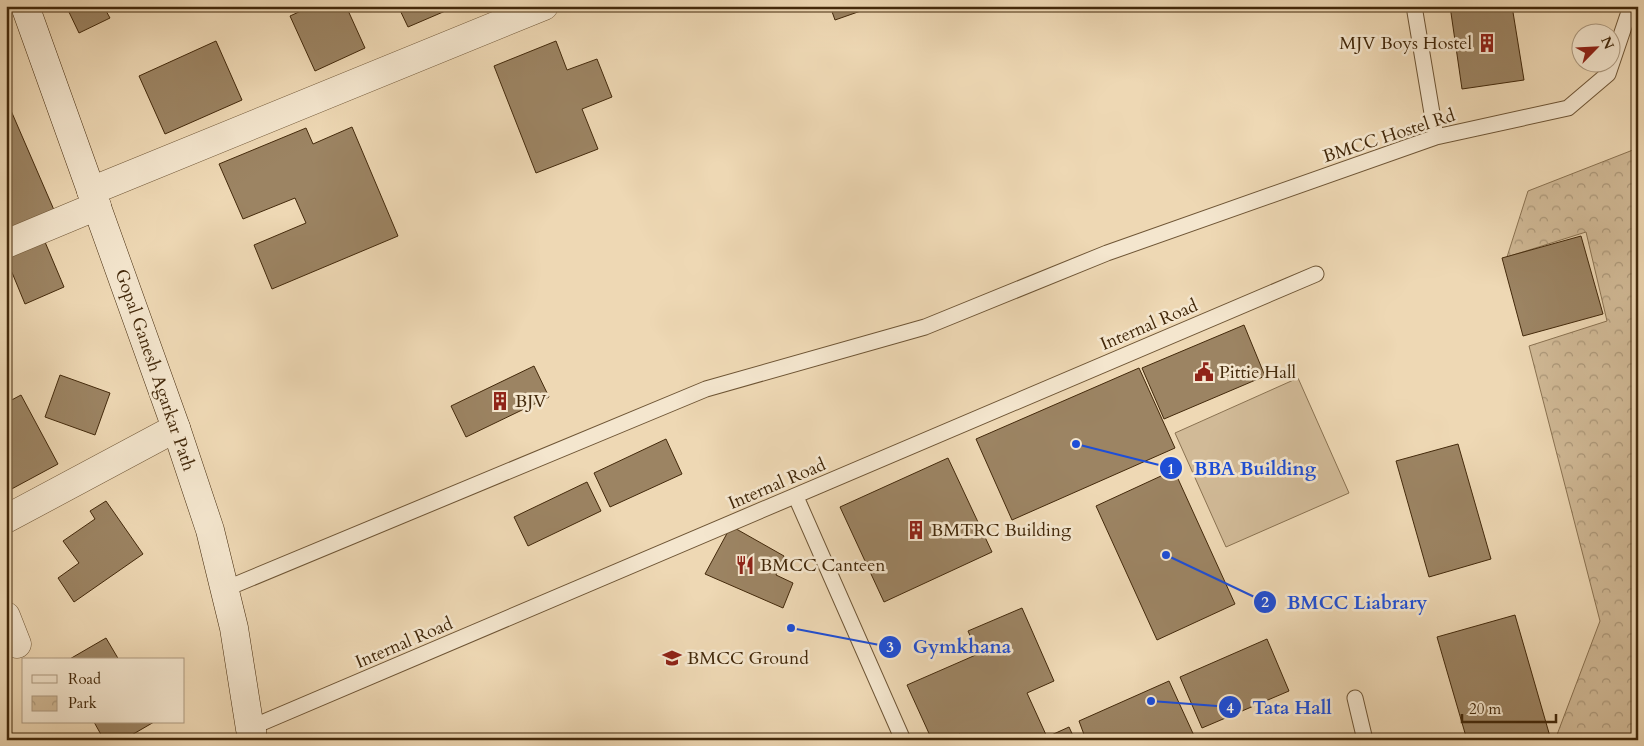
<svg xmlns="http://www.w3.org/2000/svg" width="1644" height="746" font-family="Cardo,serif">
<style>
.park{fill:url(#park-crowns);stroke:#8a7251}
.pitch{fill:#d1ba97;stroke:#8a7251}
.building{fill:#9c8463;stroke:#43290b}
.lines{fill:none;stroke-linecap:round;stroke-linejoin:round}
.lane-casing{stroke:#6e5535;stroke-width:17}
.street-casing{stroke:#6e5535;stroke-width:29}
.secondary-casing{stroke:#43290b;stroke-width:29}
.lane{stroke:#f4e6ce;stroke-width:15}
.street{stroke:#f4e6ce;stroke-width:28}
.secondary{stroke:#f4e6ce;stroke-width:28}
.labels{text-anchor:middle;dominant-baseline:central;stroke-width:5;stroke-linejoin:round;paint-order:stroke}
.poi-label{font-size:18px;fill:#43290b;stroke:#f4e6ce;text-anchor:start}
.street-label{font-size:18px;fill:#43290b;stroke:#f4e6ce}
.leader{fill:none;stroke:#1d4ed8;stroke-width:2}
.callout-dot{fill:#1d4ed8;stroke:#f4e6ce;stroke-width:2}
.mark-label{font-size:15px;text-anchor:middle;font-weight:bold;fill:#fff}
.callout-label{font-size:19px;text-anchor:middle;font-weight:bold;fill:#1d4ed8;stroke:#f4e6ce;stroke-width:5;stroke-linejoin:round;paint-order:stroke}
</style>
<defs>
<pattern id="park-crowns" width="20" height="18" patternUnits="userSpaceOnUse" patternTransform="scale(1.25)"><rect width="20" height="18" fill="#d1ba97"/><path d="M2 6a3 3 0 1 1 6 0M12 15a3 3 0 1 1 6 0" fill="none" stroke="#ab9779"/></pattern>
</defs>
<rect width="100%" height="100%" fill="#eed8b4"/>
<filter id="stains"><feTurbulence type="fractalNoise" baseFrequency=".004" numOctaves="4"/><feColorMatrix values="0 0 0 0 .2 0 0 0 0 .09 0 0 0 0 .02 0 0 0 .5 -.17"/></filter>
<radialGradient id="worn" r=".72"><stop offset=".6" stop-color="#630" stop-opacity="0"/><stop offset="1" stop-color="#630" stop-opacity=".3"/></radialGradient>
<!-- park -->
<path class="park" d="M 1638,148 L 1638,740 L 1555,740 L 1600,621 L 1529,346 L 1607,321 L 1586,232 L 1507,257 L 1528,191 Z"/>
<!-- pitch -->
<path class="pitch" d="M 1298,378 L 1349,493 L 1226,547 L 1175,433 Z"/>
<!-- building -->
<path class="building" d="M 75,6 L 111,6 L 105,9 L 110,18 L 79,33 L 68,10 Z
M 312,6 L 346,6 L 365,48 L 315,71 L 290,16 Z
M 398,6 L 457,6 L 408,27 Z
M 830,6 L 875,6 L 835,20 Z
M 1450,6 L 1512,6 L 1524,80 L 1462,89 Z
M 1554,6 L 1578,6 L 1555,10 Z
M 216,41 L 242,100 L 165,134 L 139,76 Z
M 556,41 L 567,70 L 597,59 L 612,97 L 582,109 L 598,149 L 536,173 L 494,66 Z
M 9,106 L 54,210 L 6,231 L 6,107 Z
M 352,127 L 398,236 L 272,289 L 254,245 L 306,223 L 295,198 L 243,219 L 219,164 L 306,128 L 313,144 Z
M 1581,236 L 1603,314 L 1523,336 L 1502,258 Z
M 45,242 L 64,287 L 25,304 L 6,258 Z
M 1244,325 L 1265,376 L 1164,419 L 1142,368 Z
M 534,366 L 549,397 L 466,437 L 451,406 Z
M 1139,368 L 1175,448 L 1012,520 L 976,439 Z
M 60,375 L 110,393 L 95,435 L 45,417 Z
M 21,395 L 58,464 L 6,492 L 6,403 Z
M 666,439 L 682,474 L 610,507 L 594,473 Z
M 1458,444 L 1491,559 L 1429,577 L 1396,461 Z
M 948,458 L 992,552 L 884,602 L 840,507 Z
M 1174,470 L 1235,604 L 1157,640 L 1096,506 Z
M 587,482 L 601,511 L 528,546 L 514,517 Z
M 106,501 L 143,554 L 74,602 L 58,578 L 79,563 L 63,541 L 95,519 L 90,511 Z
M 731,526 L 784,556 L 776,575 L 793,583 L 783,608 L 705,574 Z
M 1022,608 L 1054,681 L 1027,693 L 1047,737 L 1069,727 L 1075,740 L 963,740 L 960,734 L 947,740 L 932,740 L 907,685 L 978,654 L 968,631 Z
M 1515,615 L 1551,740 L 1467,740 L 1437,637 Z
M 106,638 L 119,660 L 68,660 Z
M 1267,639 L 1289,691 L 1202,728 L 1180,677 Z
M 1169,681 L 1196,740 L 1086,740 L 1079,721 Z
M 94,722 L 154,722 L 123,740 L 104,740 Z"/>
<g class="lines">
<!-- lane casing -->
<g class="lane-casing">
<path id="lane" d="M 1414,6 L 1436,137
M 796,497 L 903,740
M 225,589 L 706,389 L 925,327 L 1107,253 L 1436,137 L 1568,108 L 1608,74 L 1631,6
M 1355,698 L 1365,740
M 252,727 L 1316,274"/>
</g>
<!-- street casing -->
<g class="street-casing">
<path id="street" d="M 91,191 L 544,6
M 6,244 L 97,206
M 6,519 L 176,428
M 6,616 L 17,644"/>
</g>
<!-- secondary casing -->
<g class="secondary-casing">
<path id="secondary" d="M 25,6 L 176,428 L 210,530 L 234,628 L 250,729 L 252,727 L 252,740"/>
</g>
<!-- lane -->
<use href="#lane" class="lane"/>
<!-- street -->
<use href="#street" class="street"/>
<!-- secondary -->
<use href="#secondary" class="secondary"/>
</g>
<!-- icons -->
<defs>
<g id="building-bare" transform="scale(1.5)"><path d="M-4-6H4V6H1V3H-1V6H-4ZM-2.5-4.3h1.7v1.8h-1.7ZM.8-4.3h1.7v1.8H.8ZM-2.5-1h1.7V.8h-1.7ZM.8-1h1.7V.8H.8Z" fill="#8f2418" stroke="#f4e6ce" stroke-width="2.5" paint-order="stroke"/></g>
<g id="civic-bare" transform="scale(1.5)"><path d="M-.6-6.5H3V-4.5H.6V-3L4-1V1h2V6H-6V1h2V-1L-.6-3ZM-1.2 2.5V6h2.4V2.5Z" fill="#8f2418" stroke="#f4e6ce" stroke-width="2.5" paint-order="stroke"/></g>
<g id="restaurant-bare" transform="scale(1.5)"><path d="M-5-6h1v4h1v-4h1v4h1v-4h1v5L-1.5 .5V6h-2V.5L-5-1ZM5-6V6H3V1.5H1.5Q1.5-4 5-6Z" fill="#8f2418" stroke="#f4e6ce" stroke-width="2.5" paint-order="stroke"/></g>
<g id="university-bare" transform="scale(1.5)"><path d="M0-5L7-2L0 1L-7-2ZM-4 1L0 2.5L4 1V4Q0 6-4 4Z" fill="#8f2418" stroke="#f4e6ce" stroke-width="2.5" paint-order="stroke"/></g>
</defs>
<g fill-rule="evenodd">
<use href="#building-bare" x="1487" y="43"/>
<use href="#civic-bare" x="1204" y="372"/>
<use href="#building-bare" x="500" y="401"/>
<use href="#building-bare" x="916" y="530"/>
<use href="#restaurant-bare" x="745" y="565"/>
<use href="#university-bare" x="672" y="658"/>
</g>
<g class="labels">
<!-- poi labels -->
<g class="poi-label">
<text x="1472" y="43" text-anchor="end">MJV Boys Hostel</text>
<text x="1219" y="372">Pittie Hall</text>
<text x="515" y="401">BJV</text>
<text x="931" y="530">BMTRC Building</text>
<text x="760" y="565">BMCC Canteen</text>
<text x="687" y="658">BMCC Ground</text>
</g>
<!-- street labels -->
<g class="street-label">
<text transform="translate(1389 136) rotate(-18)">BMCC Hostel Rd</text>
<text transform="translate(1149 325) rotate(-23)">Internal Road</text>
<text transform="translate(155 370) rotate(71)">Gopal Ganesh Agarkar Path</text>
<text transform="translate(777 484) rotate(-23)">Internal Road</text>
<text transform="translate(404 643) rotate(-23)">Internal Road</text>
</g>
</g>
<!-- callouts -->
<path class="leader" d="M1076 444L1171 468M1166 555L1265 602M791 628L890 647M1151 701L1230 707"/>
<g class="callout-dot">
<circle cx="1076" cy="444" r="5"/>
<circle cx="1166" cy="555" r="5"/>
<circle cx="791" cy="628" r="5"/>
<circle cx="1151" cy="701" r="5"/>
<circle cx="1171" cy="468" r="12"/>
<circle cx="1265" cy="602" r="12"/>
<circle cx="890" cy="647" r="12"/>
<circle cx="1230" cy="707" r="12"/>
</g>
<g class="mark-label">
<text x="1171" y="474">1</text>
<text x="1265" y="607">2</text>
<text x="890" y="652">3</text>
<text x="1230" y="713">4</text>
</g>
<g class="callout-label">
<text x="1255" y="475">BBA Building</text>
<text x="1357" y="609">BMCC Liabrary</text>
<text x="962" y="653">Gymkhana</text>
<text x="1292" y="714">Tata Hall</text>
</g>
<!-- margin -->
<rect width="1644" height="746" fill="none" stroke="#eed8b4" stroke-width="25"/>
<rect x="8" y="8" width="1629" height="731" fill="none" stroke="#43290b" stroke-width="2.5"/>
<rect x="12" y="12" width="1619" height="721" fill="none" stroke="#43290b"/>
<!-- legend -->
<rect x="22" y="658" width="162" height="65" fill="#f4e6ce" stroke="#ad9a80"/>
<rect x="32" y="675" width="25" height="8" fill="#f4e6ce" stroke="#ad9a80"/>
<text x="68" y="684" font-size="15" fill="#43290b">Road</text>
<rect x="32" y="696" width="25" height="15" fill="url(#park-crowns)" stroke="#ad9a80"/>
<text x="68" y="708" font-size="15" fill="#43290b">Park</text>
<!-- north arrow -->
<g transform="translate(1596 48) rotate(66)"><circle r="24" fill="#f4e6ce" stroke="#ad9a80"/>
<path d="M0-4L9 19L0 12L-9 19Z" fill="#8f2418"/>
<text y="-8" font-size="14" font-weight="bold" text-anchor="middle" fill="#43290b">N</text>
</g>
<!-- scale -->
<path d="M1462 714v8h94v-8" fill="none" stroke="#43290b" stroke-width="2.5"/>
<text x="1469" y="714" font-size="15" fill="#43290b" stroke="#f4e6ce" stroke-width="4" paint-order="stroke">20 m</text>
<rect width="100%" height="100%" filter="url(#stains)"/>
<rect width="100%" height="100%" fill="url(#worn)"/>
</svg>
